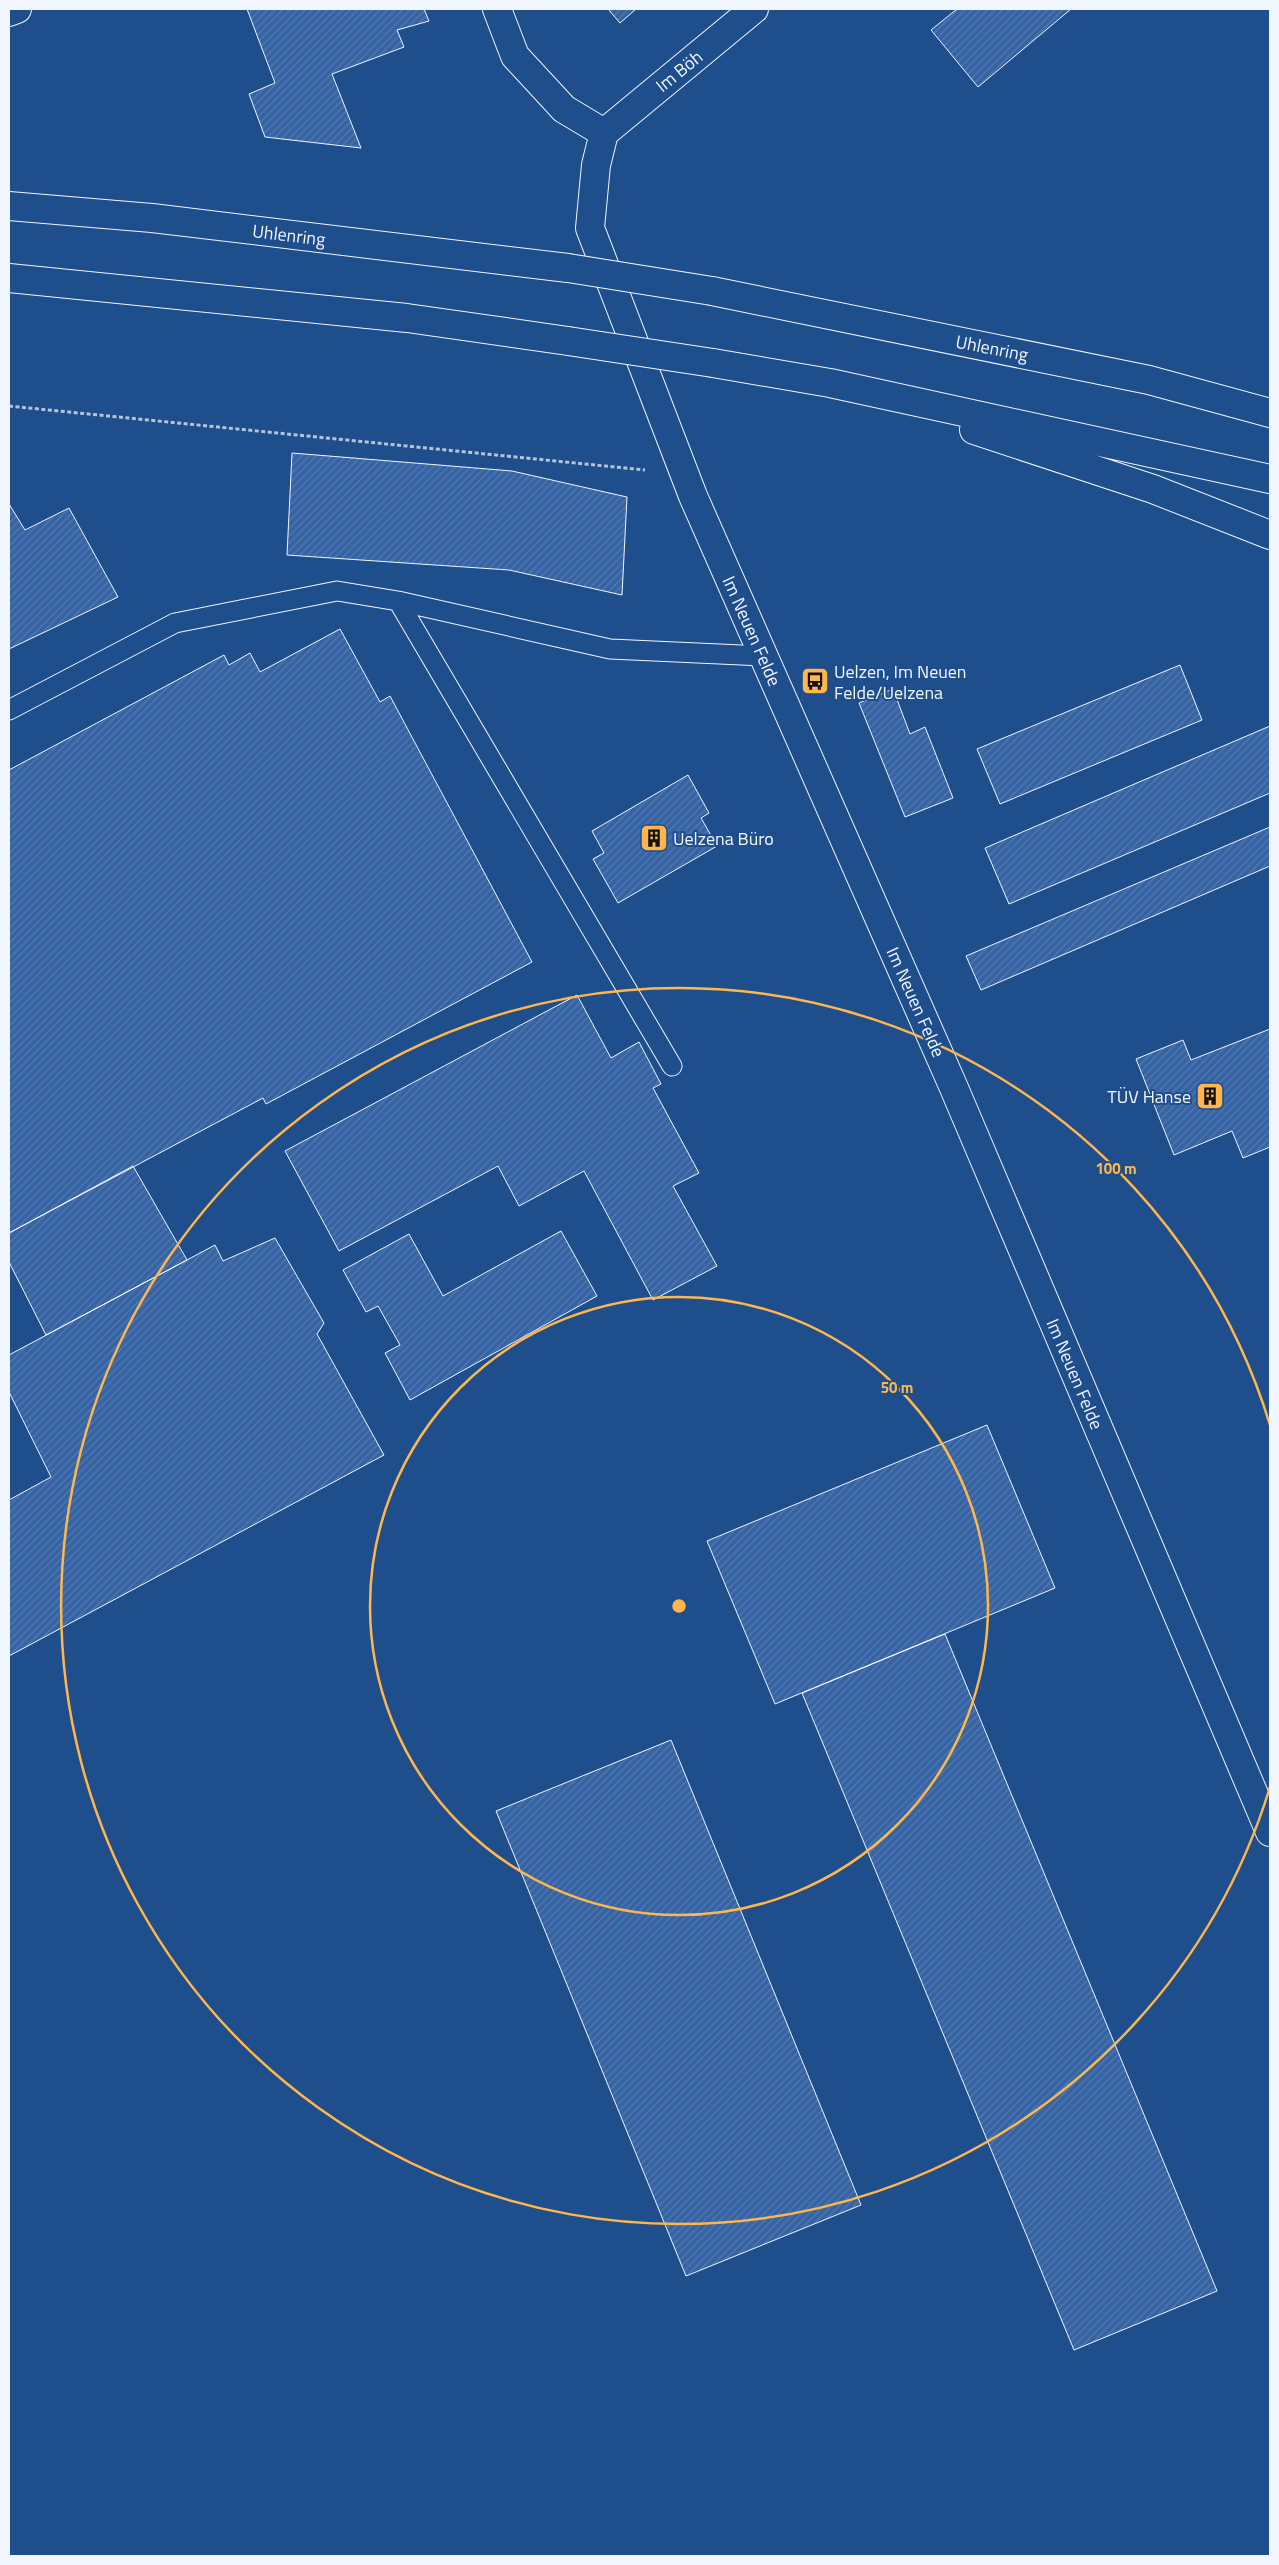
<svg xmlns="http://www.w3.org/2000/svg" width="1279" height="2565" font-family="'Titillium Web',sans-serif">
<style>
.building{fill:url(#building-hatch);stroke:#f2f6ff}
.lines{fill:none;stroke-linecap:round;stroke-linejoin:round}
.service-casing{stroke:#f2f6ff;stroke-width:21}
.minor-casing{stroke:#f2f6ff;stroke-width:30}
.trunk-casing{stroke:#f2f6ff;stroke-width:30}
.path{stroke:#b3c4dc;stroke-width:3;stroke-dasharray:4 2.5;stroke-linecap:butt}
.service{stroke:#1f4e8c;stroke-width:19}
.minor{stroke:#1f4e8c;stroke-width:28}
.trunk{stroke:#1f4e8c;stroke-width:28}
.trunk-bridge-casing{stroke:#f2f6ff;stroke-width:30;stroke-linecap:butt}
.trunk-bridge{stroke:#1f4e8c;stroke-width:28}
.ring{fill:none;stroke:#ffb74d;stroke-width:2.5}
.labels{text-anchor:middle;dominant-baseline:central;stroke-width:4;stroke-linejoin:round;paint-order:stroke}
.street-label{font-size:18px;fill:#f2f6ff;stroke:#1f4e8c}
.poi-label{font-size:18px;fill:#f2f6ff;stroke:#1f4e8c;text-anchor:start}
.centre{fill:#ffb74d;stroke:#1f4e8c;stroke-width:2.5}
.ring-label{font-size:15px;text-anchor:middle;font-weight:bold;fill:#ffb74d;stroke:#1f4e8c;stroke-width:4;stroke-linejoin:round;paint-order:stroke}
</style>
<defs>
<pattern id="building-hatch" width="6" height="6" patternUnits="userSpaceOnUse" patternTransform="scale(1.25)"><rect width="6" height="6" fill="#3563a3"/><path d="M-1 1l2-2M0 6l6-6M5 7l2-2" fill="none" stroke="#537ab1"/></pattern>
</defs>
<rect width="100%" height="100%" fill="#1f4e8c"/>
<!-- building -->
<path class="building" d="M 247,9 L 424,9 L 429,21 L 397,30 L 404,47 L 332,74 L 361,148 L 265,137 L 249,94 L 275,83 Z
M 608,9 L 636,9 L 620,23 Z
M 957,9 L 1071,9 L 978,87 L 931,30 Z
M 292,453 L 512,471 L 627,497 L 622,595 L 509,570 L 287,555 Z
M 9,504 L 25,530 L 69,508 L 118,597 L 9,649 Z
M 340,629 L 380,702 L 390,696 L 532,962 L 266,1104 L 263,1098 L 9,1233 L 9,770 L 224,655 L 229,665 L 250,653 L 260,672 Z
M 1180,665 L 1202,720 L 1000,804 L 977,749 Z
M 893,689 L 910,734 L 925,727 L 953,798 L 905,817 L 859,703 Z
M 1270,726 L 1270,793 L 1009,904 L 985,848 Z
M 688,775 L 709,813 L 701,818 L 717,846 L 618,903 L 593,859 L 604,853 L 592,831 Z
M 1270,827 L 1270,866 L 981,990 L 966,956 Z
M 577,995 L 611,1058 L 639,1042 L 661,1084 L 653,1088 L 699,1173 L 673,1186 L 717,1266 L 653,1300 L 584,1171 L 519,1206 L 498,1166 L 339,1251 L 285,1151 Z
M 1270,1029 L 1270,1147 L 1243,1158 L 1232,1131 L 1174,1155 L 1136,1059 L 1183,1040 L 1191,1060 Z
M 133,1166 L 187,1260 L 46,1335 L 9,1262 L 9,1233 Z
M 561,1231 L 597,1296 L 410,1400 L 385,1353 L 400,1345 L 378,1306 L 366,1312 L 343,1270 L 409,1234 L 443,1296 Z
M 275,1238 L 324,1323 L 317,1334 L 384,1455 L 9,1656 L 9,1500 L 51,1477 L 9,1392 L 9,1355 L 215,1245 L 223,1261 Z
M 987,1425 L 1055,1588 L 775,1704 L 707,1541 Z
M 945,1634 L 1217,2291 L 1074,2350 L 802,1693 Z
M 671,1740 L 861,2205 L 686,2276 L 496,1811 Z"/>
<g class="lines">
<!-- service casing -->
<g class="service-casing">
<path id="service" d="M 398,601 L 672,1066
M 9,710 L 175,623 L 337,591 L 398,601 L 610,649 L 763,656"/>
</g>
<!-- minor casing -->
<g class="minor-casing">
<path id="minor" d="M 497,9 L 515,56 L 564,109 L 604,133 L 596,165 L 590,228 L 693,496 L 954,1088 L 1270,1832
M 9,12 L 17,9
M 604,133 L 754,9"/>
</g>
<!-- trunk casing -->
<g class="trunk-casing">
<path id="trunk" d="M 9,206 L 152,218 L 568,268
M 9,278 L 407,318 L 568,341
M 712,291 L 1149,380 L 1270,413
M 713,363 L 830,383 L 1270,479
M 974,430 L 1153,489 L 1270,535"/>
</g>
<!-- path -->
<path class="path" d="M 9,406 L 645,470"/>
<!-- service -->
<use href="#service" class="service"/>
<!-- minor -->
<use href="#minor" class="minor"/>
<!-- trunk -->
<use href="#trunk" class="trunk"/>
<!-- trunk-bridge casing -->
<g class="trunk-bridge-casing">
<path id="trunk-bridge" d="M 568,268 L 712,291
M 568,341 L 713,363"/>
</g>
<!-- trunk-bridge -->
<use href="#trunk-bridge" class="trunk-bridge"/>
</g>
<!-- distance rings -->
<g class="ring">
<circle cx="679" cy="1606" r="309"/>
<path d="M1270 1787A618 618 0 1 1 1270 1425"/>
</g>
<!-- icons -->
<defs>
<g id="bus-square" transform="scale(1.4375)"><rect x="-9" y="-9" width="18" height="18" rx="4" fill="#ffb74d" stroke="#1f4e8c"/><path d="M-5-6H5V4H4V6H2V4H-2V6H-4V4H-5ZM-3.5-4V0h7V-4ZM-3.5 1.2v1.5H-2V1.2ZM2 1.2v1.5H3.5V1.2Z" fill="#111"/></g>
<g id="building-square" transform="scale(1.4375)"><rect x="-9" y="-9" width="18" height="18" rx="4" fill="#ffb74d" stroke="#1f4e8c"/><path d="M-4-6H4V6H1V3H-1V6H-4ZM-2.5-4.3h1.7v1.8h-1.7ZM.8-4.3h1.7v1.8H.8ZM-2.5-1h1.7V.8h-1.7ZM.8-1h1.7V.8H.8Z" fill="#111"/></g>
</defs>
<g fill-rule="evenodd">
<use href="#bus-square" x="815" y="681"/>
<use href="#building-square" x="654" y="838"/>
<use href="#building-square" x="1210" y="1096"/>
</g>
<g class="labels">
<!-- street labels -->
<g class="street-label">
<text transform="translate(679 71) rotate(-39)">Im Böh</text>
<text transform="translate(289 235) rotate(7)">Uhlenring</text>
<text transform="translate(992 348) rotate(11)">Uhlenring</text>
<text transform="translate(752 631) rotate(66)">Im Neuen Felde</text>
<text transform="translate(916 1002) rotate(66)">Im Neuen Felde</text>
<text transform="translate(1075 1374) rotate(67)">Im Neuen Felde</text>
</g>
<!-- poi labels -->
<g class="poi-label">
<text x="834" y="671">Uelzen, Im Neuen<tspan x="834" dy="21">Felde/Uelzena</tspan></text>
<text x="673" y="838">Uelzena Büro</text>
<text x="1191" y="1096" text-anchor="end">TÜV Hanse</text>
</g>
</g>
<circle cx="679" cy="1606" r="8" class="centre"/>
<g class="ring-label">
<text x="1116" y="1174">100 m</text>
<text x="897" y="1393">50 m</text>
</g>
<!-- border -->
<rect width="1279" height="2565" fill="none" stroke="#f2f6ff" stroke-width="20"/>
</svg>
